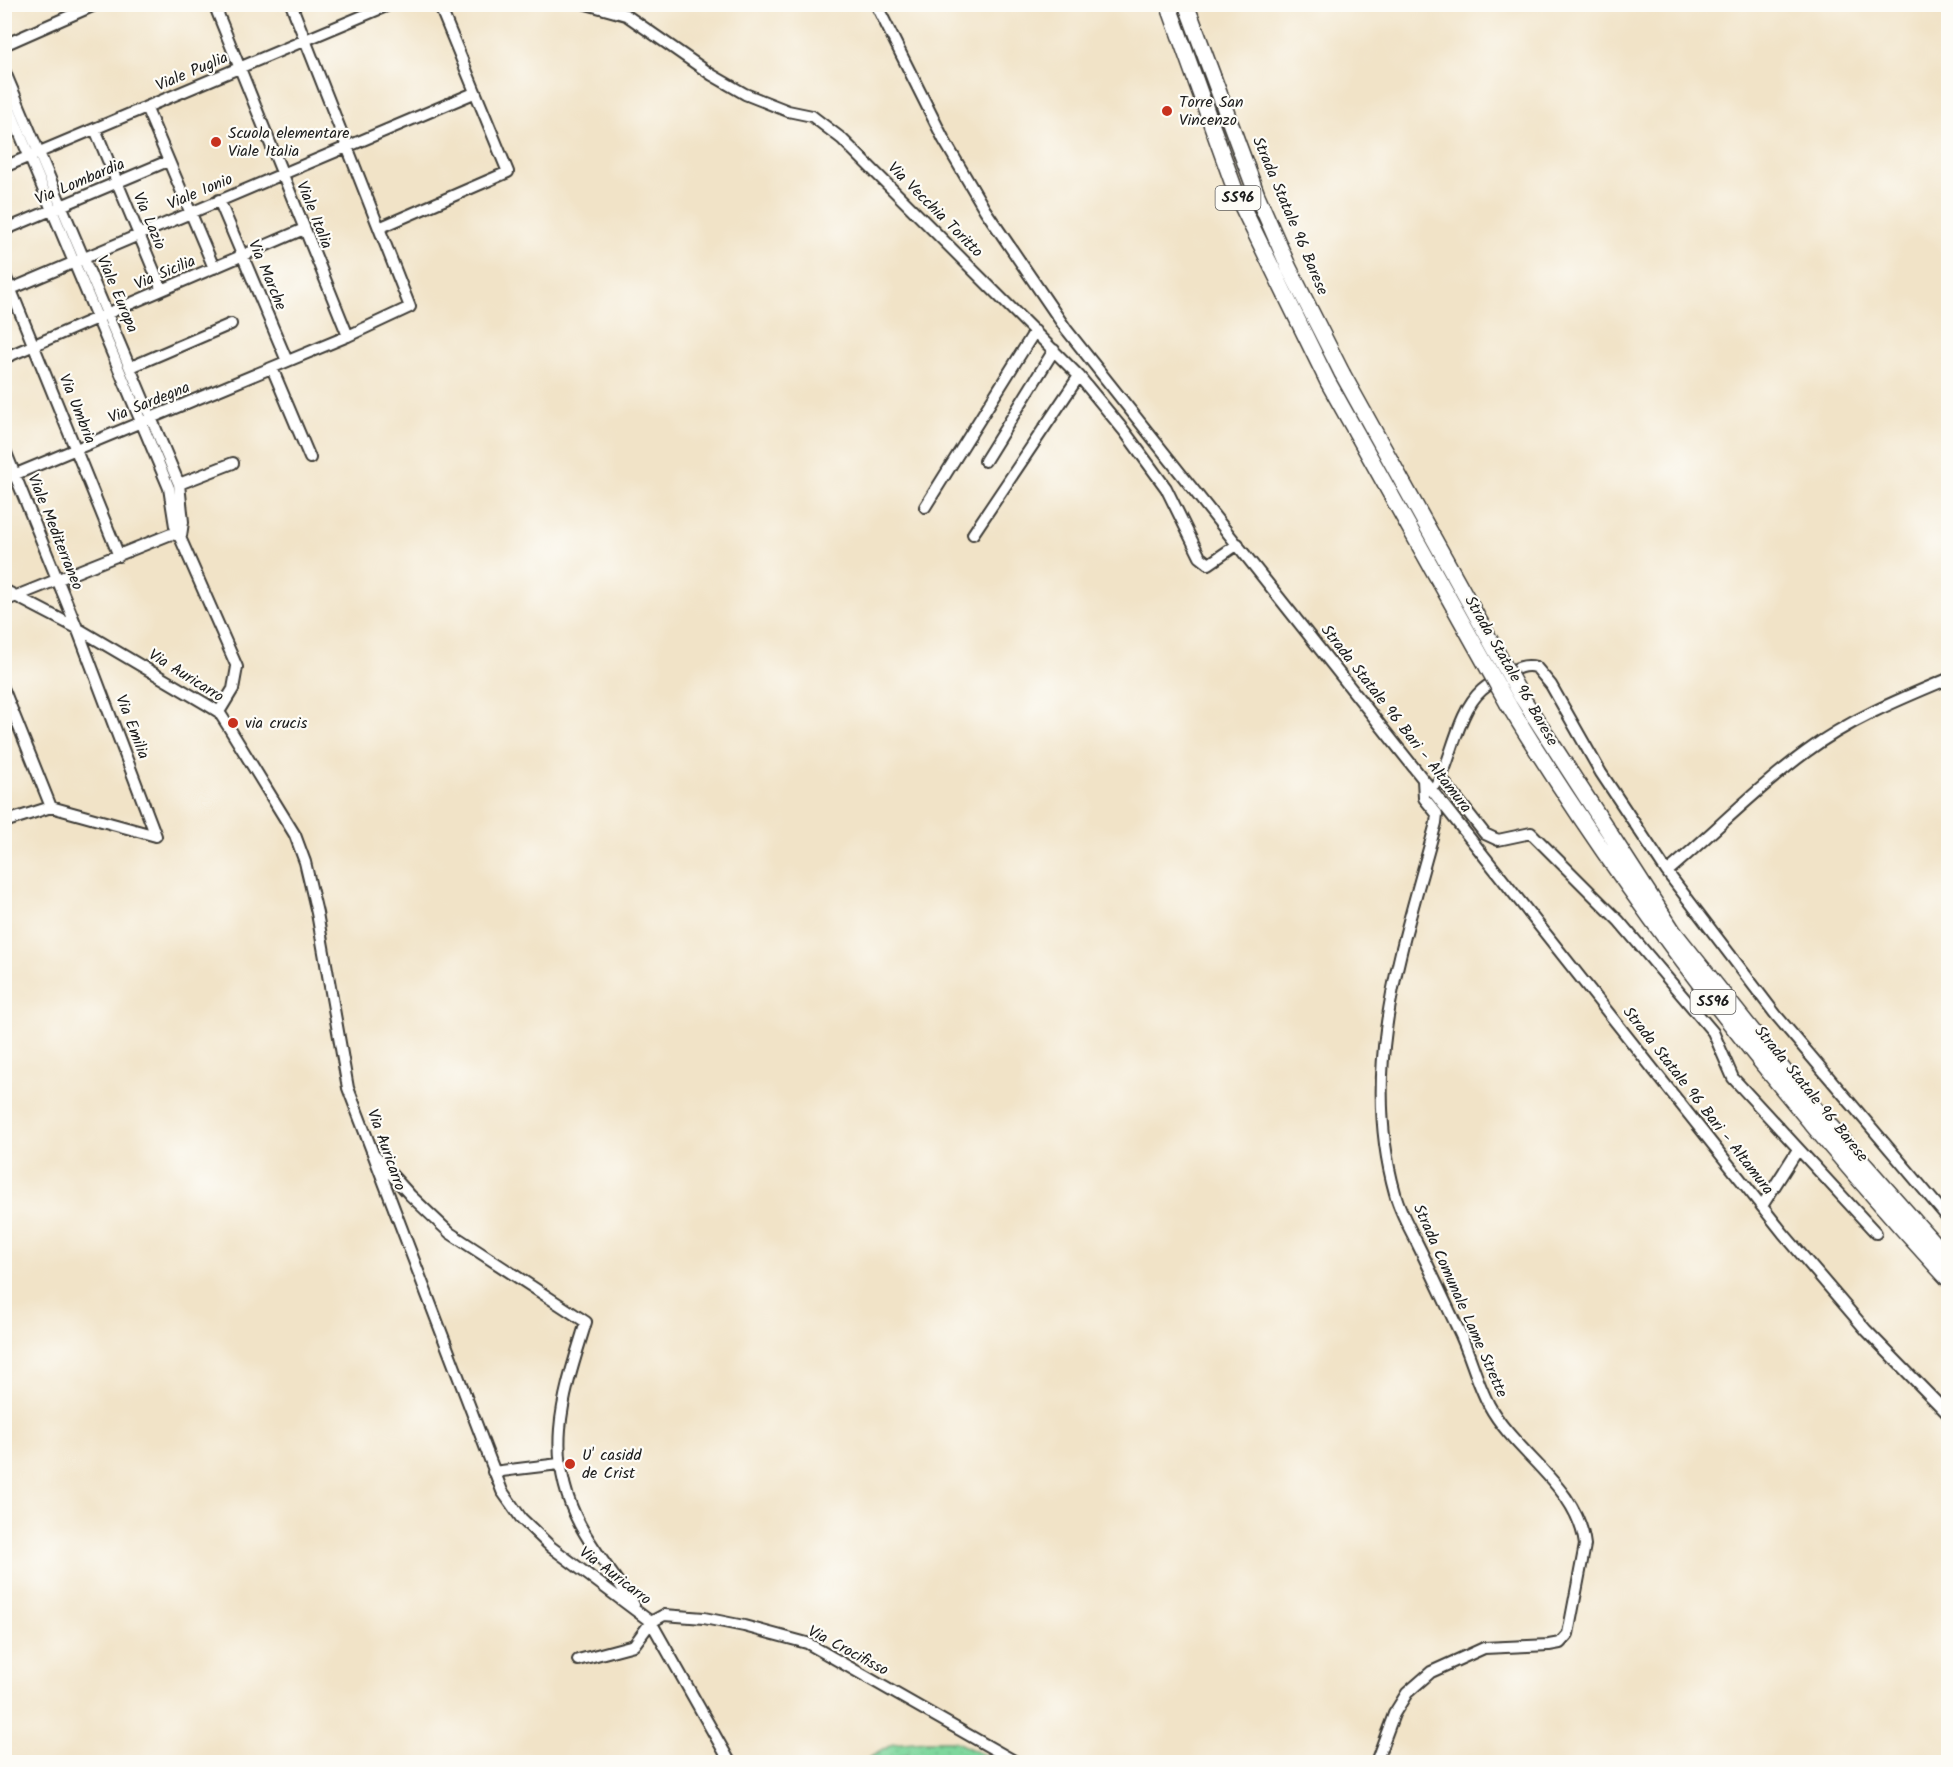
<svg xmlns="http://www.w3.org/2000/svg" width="1953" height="1767" font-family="Kalam,sans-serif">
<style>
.garden{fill:url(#garden-dots);stroke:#4d7a5c;stroke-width:1.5}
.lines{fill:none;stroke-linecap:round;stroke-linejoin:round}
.minor-casing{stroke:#3c3a36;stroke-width:14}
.highway-casing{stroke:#3c3a36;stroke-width:18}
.minor{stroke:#fff;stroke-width:10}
.highway{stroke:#fff;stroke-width:15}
.highway-bridge-casing{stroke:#3c3a36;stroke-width:18;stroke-linecap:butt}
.highway-bridge{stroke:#fff;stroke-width:15}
.poi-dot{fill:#c8321e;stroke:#fdfcf7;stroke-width:2}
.labels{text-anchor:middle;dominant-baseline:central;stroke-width:4.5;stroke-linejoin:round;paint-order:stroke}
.shield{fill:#fdfcf7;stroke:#605f5e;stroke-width:1.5}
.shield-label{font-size:15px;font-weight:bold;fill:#1c1c1c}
.street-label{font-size:16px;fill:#1c1c1c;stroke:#fdfcf7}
.poi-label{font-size:16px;fill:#1c1c1c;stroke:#fdfcf7;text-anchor:start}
</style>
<defs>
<pattern id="garden-dots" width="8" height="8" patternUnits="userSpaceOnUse" patternTransform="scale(1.5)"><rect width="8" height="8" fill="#7ed79c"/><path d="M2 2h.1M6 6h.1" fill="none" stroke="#6cb886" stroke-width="1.8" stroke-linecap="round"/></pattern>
</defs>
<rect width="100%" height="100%" fill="#fdfcf7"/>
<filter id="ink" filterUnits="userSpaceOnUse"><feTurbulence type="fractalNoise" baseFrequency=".0167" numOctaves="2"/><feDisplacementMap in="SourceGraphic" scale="12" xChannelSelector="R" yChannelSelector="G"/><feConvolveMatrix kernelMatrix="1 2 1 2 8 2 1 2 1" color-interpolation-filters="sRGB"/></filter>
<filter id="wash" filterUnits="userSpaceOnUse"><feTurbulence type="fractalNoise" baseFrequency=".008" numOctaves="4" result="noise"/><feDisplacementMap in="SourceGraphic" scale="24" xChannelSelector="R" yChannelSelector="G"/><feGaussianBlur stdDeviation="1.35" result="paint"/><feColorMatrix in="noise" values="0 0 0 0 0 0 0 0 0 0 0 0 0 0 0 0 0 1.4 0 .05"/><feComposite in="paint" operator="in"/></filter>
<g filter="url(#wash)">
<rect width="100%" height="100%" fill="#f1e3c7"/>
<!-- garden -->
<path class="garden" d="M 926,1741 L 954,1741 L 999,1762 L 951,1762 L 953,1757 L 945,1754 L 941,1762 L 911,1762 L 908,1754 L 896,1758 L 898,1762 L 862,1762 L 893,1744 Z"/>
</g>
<g filter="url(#ink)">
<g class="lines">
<!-- minor casing -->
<g class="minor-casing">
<path id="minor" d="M 214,4 L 348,336
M 586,4 L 626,15 L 712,75 L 745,94 L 788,111 L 812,116 L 842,139 L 1079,376 L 1125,432 L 1166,488 L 1200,557 L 1209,564 L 1238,544
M 876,4 L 944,140 L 985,210 L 1066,329 L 1783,1233 L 1866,1330 L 1948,1414
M 4,45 L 97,4
M 4,70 L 179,484 L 183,522 L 181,536
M 4,96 L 169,488 L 175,526 L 237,667 L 233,689 L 219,712
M 146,107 L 214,268
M 95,129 L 162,290
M 4,167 L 391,4
M 219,200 L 287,361
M 379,228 L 508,172 L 439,4
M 4,230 L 168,161
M 4,273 L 119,556
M 4,292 L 474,93
M 4,358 L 304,229
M 131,367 L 231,324
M 272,368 L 310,458
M 4,448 L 77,628 L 156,836
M 985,461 L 1054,350
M 4,479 L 348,336 L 410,307 L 291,4
M 179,484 L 233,463
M 925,507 L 1035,331
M 973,534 L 1079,376
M 4,590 L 77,628 L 206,704 L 219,712 L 228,726 L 295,835 L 305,862 L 317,913 L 348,1088 L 502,1491 L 521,1518 L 551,1547 L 651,1622 L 730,1762
M 4,601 L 171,534 L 181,536
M 4,690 L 51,807 L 4,822
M 1441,778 C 1453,751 1460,709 1482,690 C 1489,684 1498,679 1506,675 C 1516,668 1524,664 1536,667 L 1551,685 L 1601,773 L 1667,872 L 1776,1015 L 1948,1218
M 1437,783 L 1441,778 L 1485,834 L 1498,840 L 1531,833 L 1619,921 L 1713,1032 L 1733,1078 L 1876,1233
M 51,807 L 156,836
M 1667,872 C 1712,834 1759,786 1806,752 C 1849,720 1900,699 1948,679
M 374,1155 L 410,1195 L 450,1233 L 586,1322 C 564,1394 542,1453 580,1525 C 595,1553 617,1579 634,1605
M 1762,1206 L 1797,1151
M 493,1472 L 559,1464
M 578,1660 L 634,1645 L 651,1622 L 664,1615 L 704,1618 L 744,1626 L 807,1643 L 1016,1762
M 1376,1762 L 1394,1714 L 1407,1693 L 1431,1672 L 1484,1648 L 1549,1645 L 1560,1643 L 1568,1634 L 1585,1545 C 1578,1486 1515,1454 1489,1405 C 1476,1381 1470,1353 1458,1329 C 1444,1300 1431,1271 1417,1243 C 1409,1227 1399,1210 1395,1193 C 1359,1065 1403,946 1436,823 L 1437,814 L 1424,798 L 1423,779"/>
</g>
<!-- highway casing -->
<g class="highway-casing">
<path id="highway" d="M 1168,4 L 1238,198 L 1328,382
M 1186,4 L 1257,195 L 1289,268 L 1342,373
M 1521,696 L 1673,931 L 1809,1102 L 1948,1259
M 1508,704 C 1634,911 1784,1101 1948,1279"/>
</g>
<!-- minor -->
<use href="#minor" class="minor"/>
<!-- highway -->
<use href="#highway" class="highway"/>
<!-- highway-bridge casing -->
<g class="highway-bridge-casing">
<path id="highway-bridge" d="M 1342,373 L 1521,696
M 1328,382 L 1508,704"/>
</g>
<!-- highway-bridge -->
<use href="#highway-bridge" class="highway-bridge"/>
</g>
</g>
<!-- markers -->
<g class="poi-dot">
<circle cx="1167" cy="111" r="6"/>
<circle cx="216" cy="142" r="6"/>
<circle cx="233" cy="723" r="6"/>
<circle cx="570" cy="1464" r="6"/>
</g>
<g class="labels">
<!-- shield labels -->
<g class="shield">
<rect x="1215.5" y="186" width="45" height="24" rx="4.5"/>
<rect x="1690.5" y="990" width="45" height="24" rx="4.5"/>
</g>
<g class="shield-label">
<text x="1238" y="198">SS96</text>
<text x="1713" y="1002">SS96</text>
</g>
<!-- street labels -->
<g class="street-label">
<text transform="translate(192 72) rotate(-23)">Viale Puglia</text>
<text transform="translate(80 182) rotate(-23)">Via Lombardia</text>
<text transform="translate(200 192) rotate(-23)">Viale Ionio</text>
<text transform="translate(935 210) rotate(45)">Via Vecchia Toritto</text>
<text transform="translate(314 215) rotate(68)">Viale Italia</text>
<text transform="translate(1290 216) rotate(67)">Strada Statale 96 Barese</text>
<text transform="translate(149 221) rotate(67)">Via Lazio</text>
<text transform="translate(165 273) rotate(-23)">Via Sicilia</text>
<text transform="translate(267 275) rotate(67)">Via Marche</text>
<text transform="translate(117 294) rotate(67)">Viale Europa</text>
<text transform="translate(149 403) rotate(-22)">Via Sardegna</text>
<text transform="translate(77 409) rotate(68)">Via Umbria</text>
<text transform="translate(55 532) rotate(68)">Viale Mediterraneo</text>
<text transform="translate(1511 671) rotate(60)">Strada Statale 96 Barese</text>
<text transform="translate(186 676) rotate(32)">Via Auricarro</text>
<text transform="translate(1396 719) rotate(52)">Strada Statale 96 Bari - Altamura</text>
<text transform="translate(132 727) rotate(69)">Via Emilia</text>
<text transform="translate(1811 1094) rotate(51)">Strada Statale 96 Barese</text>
<text transform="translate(1698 1101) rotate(52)">Strada Statale 96 Bari - Altamura</text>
<text transform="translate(386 1150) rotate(70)">Via Auricarro</text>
<text transform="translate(1460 1301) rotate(66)">Strada Comunale Lame Strette</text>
<text transform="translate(615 1576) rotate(37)">Via Auricarro</text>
<text transform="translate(848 1651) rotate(28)">Via Crocifisso</text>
</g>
<!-- poi labels -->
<g class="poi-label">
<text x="1179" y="102">Torre San<tspan x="1179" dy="18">Vincenzo</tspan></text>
<text x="228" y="133">Scuola elementare<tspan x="228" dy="18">Viale Italia</tspan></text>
<text x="245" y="723">via crucis</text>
<text x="582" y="1455">U' casidd<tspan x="582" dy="18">de Crist</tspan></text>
</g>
</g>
<!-- margin -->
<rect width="1953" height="1767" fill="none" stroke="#fdfcf7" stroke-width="24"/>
</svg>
